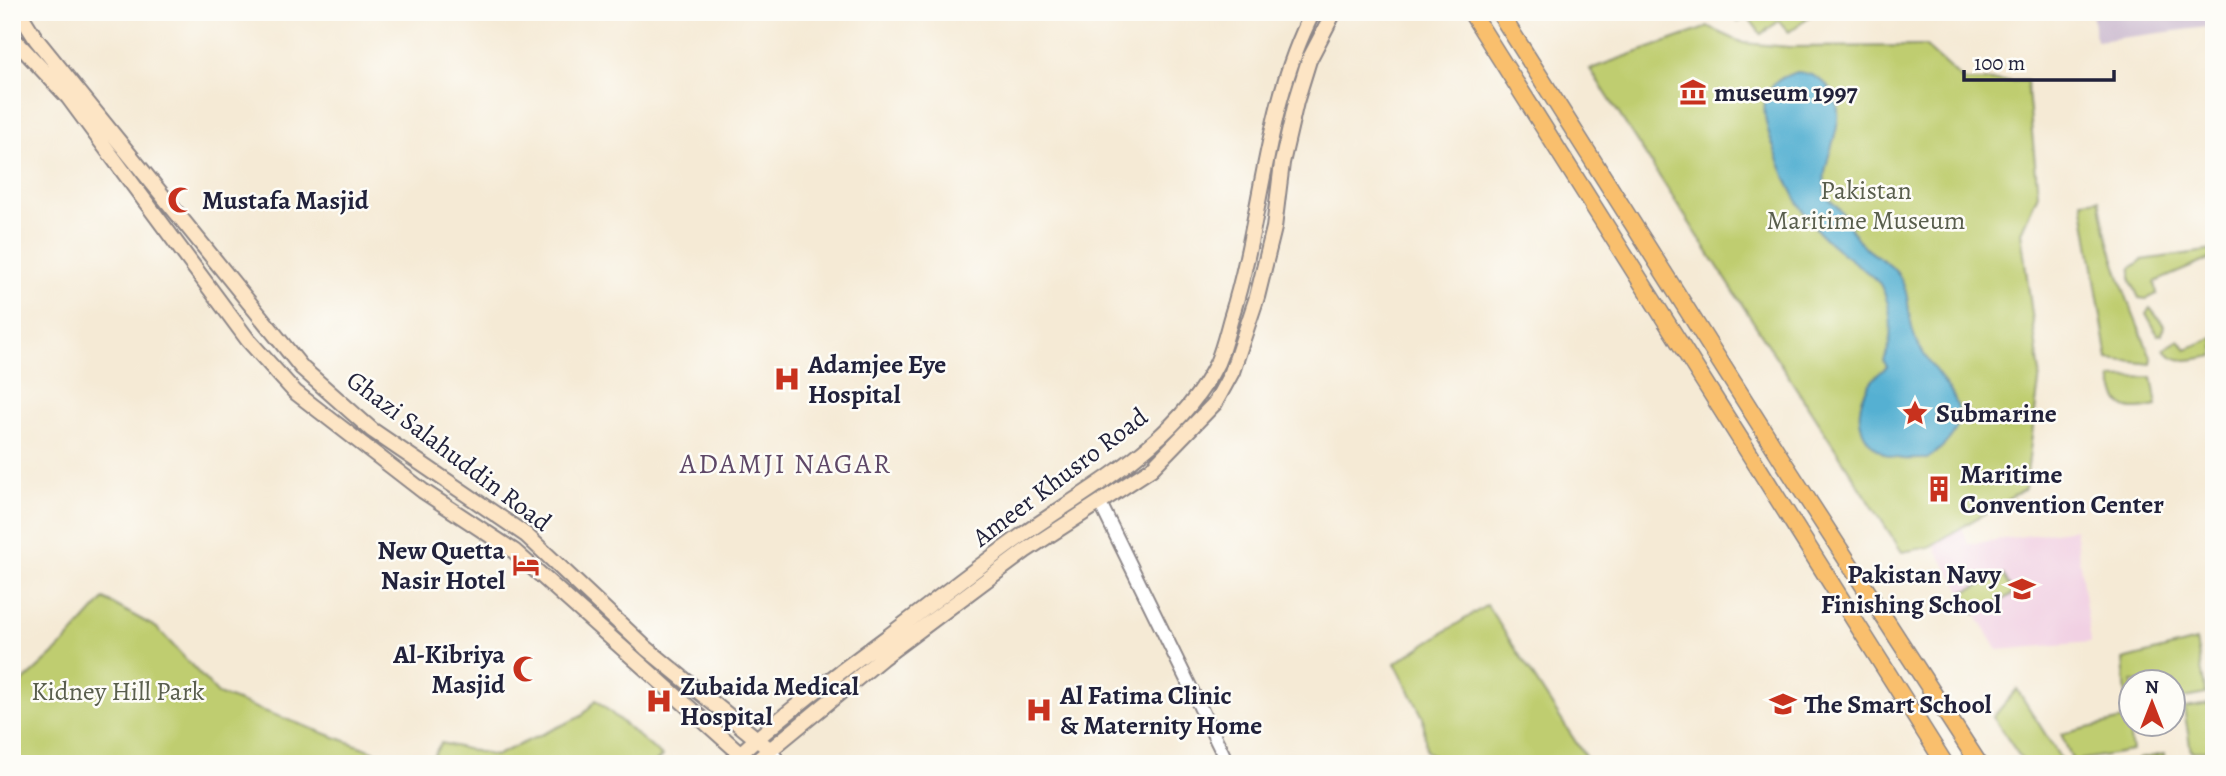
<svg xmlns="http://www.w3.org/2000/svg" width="2226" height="776" font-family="Alegreya,serif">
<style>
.built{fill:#f1d0e3}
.industrial{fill:#cebed1}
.green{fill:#bfcd6f;stroke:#707855;stroke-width:2}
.water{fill:#54b0d2;stroke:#3b6986;stroke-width:2}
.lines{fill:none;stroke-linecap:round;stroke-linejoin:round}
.tertiary-casing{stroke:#8c8688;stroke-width:16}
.secondary-casing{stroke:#8c8688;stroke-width:18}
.trunk-casing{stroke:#8c8688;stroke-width:19}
.tertiary{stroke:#fff;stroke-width:12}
.secondary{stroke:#fde5c5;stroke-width:14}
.trunk{stroke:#f9bf6d;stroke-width:16}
.labels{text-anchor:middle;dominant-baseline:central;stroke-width:5;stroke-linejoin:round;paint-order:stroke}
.poi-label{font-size:26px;font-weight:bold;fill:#22223b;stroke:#fdfcf7;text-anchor:start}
.park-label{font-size:26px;fill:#595e4d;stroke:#fdfcf7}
.street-label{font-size:26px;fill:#22223b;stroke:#fdfcf7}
.neighbourhood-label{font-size:28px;letter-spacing:2px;fill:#5f4867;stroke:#fdfcf7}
</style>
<rect width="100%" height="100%" fill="#fdfcf7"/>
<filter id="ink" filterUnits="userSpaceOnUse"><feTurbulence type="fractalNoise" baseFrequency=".0143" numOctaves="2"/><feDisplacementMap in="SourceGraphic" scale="14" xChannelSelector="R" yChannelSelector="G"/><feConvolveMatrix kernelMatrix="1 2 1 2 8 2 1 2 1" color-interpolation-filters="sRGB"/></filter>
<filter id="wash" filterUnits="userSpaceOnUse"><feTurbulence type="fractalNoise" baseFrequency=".00686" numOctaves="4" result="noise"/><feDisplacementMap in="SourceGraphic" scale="28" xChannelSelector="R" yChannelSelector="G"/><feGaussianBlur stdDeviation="1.57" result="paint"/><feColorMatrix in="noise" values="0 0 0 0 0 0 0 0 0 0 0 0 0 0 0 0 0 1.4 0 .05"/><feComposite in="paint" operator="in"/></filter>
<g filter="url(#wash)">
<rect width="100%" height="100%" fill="#f5ead5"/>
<!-- built -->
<path class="built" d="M 1962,527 L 1968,544 L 2075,529 L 2091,642 L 1998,650 L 1936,550 L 1935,544 Z"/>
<!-- industrial -->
<path class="industrial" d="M 2092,12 L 2205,12 L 2207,27 L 2096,41 Z"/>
<!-- green -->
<path class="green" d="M 1732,12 L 1815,12 L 1789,32 L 1779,21 L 1761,34 L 1748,17 L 1738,22 Z
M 1708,27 L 1743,43 L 1789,47 L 1925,46 L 1964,81 L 2027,81 L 2038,194 L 2021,232 L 2040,374 L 2025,489 L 1929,547 L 1902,552 L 1590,69 Z
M 2099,199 C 2109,255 2129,307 2152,359 L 2151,364 L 2108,359 L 2082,201 Z
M 2214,250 L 2214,257 L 2155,282 L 2157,294 L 2147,299 L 2139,298 L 2131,281 L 2131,268 L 2142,260 Z
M 2150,308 L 2164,325 L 2162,334 L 2158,335 L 2146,313 Z
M 2214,337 L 2214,356 C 2195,359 2177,366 2164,349 L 2179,340 L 2187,349 Z
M 2152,377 L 2157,406 C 2126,413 2117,410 2111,378 Z
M 2004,575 L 2013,594 L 1975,614 L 1962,593 Z
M 104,599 L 157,628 L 218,694 L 408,764 L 12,764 L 12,692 L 59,649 Z
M 1487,605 L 1590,764 L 1448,764 L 1426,751 L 1423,717 L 1395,663 Z
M 2196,641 L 2206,694 L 2174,700 L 2174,682 L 2132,682 L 2131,707 L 2127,708 L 2123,660 Z
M 2017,689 L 2064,764 L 2025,764 L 1993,717 Z
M 596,700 L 662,756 L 654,764 L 428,764 L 441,743 L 495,756 L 582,716 Z
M 2209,704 L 2214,749 L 2191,752 L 2184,708 Z
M 2127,719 L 2132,751 L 2073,761 L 2061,734 Z
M 2164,754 L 2165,764 L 2138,764 L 2138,759 Z"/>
<!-- water -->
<path class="water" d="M 1797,72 C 1810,73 1821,77 1829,88 C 1856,123 1814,160 1827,196 C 1829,201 1835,204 1838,208 C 1847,218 1852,233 1861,243 C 1871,255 1888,260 1898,274 C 1912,294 1906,318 1916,340 C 1936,385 1995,412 1927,459 C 1913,459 1896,461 1883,453 C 1847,432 1856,388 1887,367 L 1884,361 C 1894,336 1893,308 1880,284 C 1861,264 1836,252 1818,231 C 1798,208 1788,184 1777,156 C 1764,122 1750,85 1797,72 Z"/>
</g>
<g filter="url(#ink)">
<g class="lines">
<!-- tertiary casing -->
<g class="tertiary-casing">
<path id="tertiary" d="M 1100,503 L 1228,764
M 769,749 L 781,764"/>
</g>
<!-- secondary casing -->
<g class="secondary-casing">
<path id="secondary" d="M 19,12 L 36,39 L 302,368 L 372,430 L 526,535 L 646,648 L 769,749
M 12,37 L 68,97 L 248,340 L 295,392 L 423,491 L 514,551 L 752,764
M 729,764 C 778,718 832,678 886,638 C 931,604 975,569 1021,536 C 1090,487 1178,443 1217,363 C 1223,349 1227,332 1231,318 C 1263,217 1264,107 1313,12
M 753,764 L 882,658 L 1025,551 L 1151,469 L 1215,403 L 1232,372 L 1257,297 L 1274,228 L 1282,163 L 1296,102 L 1309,60 L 1334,12"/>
</g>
<!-- trunk casing -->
<g class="trunk-casing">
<path id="trunk" d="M 1471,12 L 1945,764
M 1499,12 L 1784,463 L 1979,764"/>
</g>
<!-- tertiary -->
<use href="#tertiary" class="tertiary"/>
<!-- secondary -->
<use href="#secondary" class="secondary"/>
<!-- trunk -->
<use href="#trunk" class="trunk"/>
</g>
</g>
<!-- icons -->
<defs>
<g id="museum-bare" transform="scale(2.1)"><path d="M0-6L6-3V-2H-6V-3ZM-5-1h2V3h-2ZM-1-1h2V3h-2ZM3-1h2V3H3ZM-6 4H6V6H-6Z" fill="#c8321e" stroke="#fdfcf7" stroke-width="2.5" paint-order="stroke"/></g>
<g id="mosque-bare" transform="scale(2.1)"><path d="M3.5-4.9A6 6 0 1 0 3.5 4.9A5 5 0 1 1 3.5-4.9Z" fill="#c8321e" stroke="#fdfcf7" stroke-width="2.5" paint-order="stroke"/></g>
<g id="hospital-bare" transform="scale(2.1)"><path d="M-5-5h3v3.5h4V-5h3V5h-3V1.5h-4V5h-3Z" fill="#c8321e" stroke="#fdfcf7" stroke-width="2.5" paint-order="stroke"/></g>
<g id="sight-bare" transform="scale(2.1)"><path d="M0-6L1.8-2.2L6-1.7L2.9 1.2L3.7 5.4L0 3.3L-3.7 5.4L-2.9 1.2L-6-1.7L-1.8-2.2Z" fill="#c8321e" stroke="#fdfcf7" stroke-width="2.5" paint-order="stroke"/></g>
<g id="building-bare" transform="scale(2.1)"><path d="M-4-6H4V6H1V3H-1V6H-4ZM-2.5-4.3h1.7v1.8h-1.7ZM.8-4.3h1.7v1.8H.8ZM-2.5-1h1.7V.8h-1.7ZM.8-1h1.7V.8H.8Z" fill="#c8321e" stroke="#fdfcf7" stroke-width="2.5" paint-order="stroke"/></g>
<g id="hotel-bare" transform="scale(2.1)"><path d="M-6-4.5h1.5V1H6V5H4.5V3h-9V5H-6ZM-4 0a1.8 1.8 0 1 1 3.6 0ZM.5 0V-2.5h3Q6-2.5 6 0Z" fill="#c8321e" stroke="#fdfcf7" stroke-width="2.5" paint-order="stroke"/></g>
<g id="school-bare" transform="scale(2.1)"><path d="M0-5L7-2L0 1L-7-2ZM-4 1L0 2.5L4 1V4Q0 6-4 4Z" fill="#c8321e" stroke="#fdfcf7" stroke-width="2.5" paint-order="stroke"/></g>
</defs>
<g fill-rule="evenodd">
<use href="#museum-bare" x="1693" y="92"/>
<use href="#mosque-bare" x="181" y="200"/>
<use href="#hospital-bare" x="787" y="379"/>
<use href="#sight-bare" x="1915" y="413"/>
<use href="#building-bare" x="1939" y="489"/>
<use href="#hotel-bare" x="526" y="565"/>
<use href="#school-bare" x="2022" y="589"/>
<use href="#mosque-bare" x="526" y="669"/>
<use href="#hospital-bare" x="659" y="701"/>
<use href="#school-bare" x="1783" y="704"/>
<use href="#hospital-bare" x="1039" y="710"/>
</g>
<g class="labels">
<!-- poi labels -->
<g class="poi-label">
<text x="1714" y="92">museum 1997</text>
<text x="202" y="200">Mustafa Masjid</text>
<text x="808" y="364">Adamjee Eye<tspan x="808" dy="30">Hospital</tspan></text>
<text x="1936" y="413">Submarine</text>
<text x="1960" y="474">Maritime<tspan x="1960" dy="30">Convention Center</tspan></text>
<text x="505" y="550" text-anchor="end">New Quetta<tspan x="505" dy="30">Nasir Hotel</tspan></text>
<text x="2001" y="574" text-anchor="end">Pakistan Navy<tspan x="2001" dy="30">Finishing School</tspan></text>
<text x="505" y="654" text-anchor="end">Al-Kibriya<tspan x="505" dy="30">Masjid</tspan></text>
<text x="680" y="686">Zubaida Medical<tspan x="680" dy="30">Hospital</tspan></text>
<text x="1060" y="695">Al Fatima Clinic<tspan x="1060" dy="30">&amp; Maternity Home</tspan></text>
<text x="1804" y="704">The Smart School</text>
</g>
<!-- park labels -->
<g class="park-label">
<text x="1866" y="190">Pakistan<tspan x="1866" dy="30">Maritime Museum</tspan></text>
<text x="118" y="691">Kidney Hill Park</text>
</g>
<!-- street labels -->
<g class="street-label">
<text transform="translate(449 451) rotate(37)">Ghazi Salahuddin Road</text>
<text transform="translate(1060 477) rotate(-37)">Ameer Khusro Road</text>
</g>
<!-- neighbourhood labels -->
<g class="neighbourhood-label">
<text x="786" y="464">ADAMJI NAGAR</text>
</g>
</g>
<!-- margin -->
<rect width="2226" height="776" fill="none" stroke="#fdfcf7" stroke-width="42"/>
<!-- north arrow -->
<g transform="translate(2152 703)"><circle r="33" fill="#fdfcf7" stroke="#a5a5ac" stroke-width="2"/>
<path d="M0-5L12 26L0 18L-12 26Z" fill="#c8321e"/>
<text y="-10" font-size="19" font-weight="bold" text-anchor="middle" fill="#22223b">N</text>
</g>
<!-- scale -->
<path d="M1964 70v10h150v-10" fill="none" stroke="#22223b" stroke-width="3.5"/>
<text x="1974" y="70" font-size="21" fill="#22223b" stroke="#fdfcf7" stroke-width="5" paint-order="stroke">100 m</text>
</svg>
